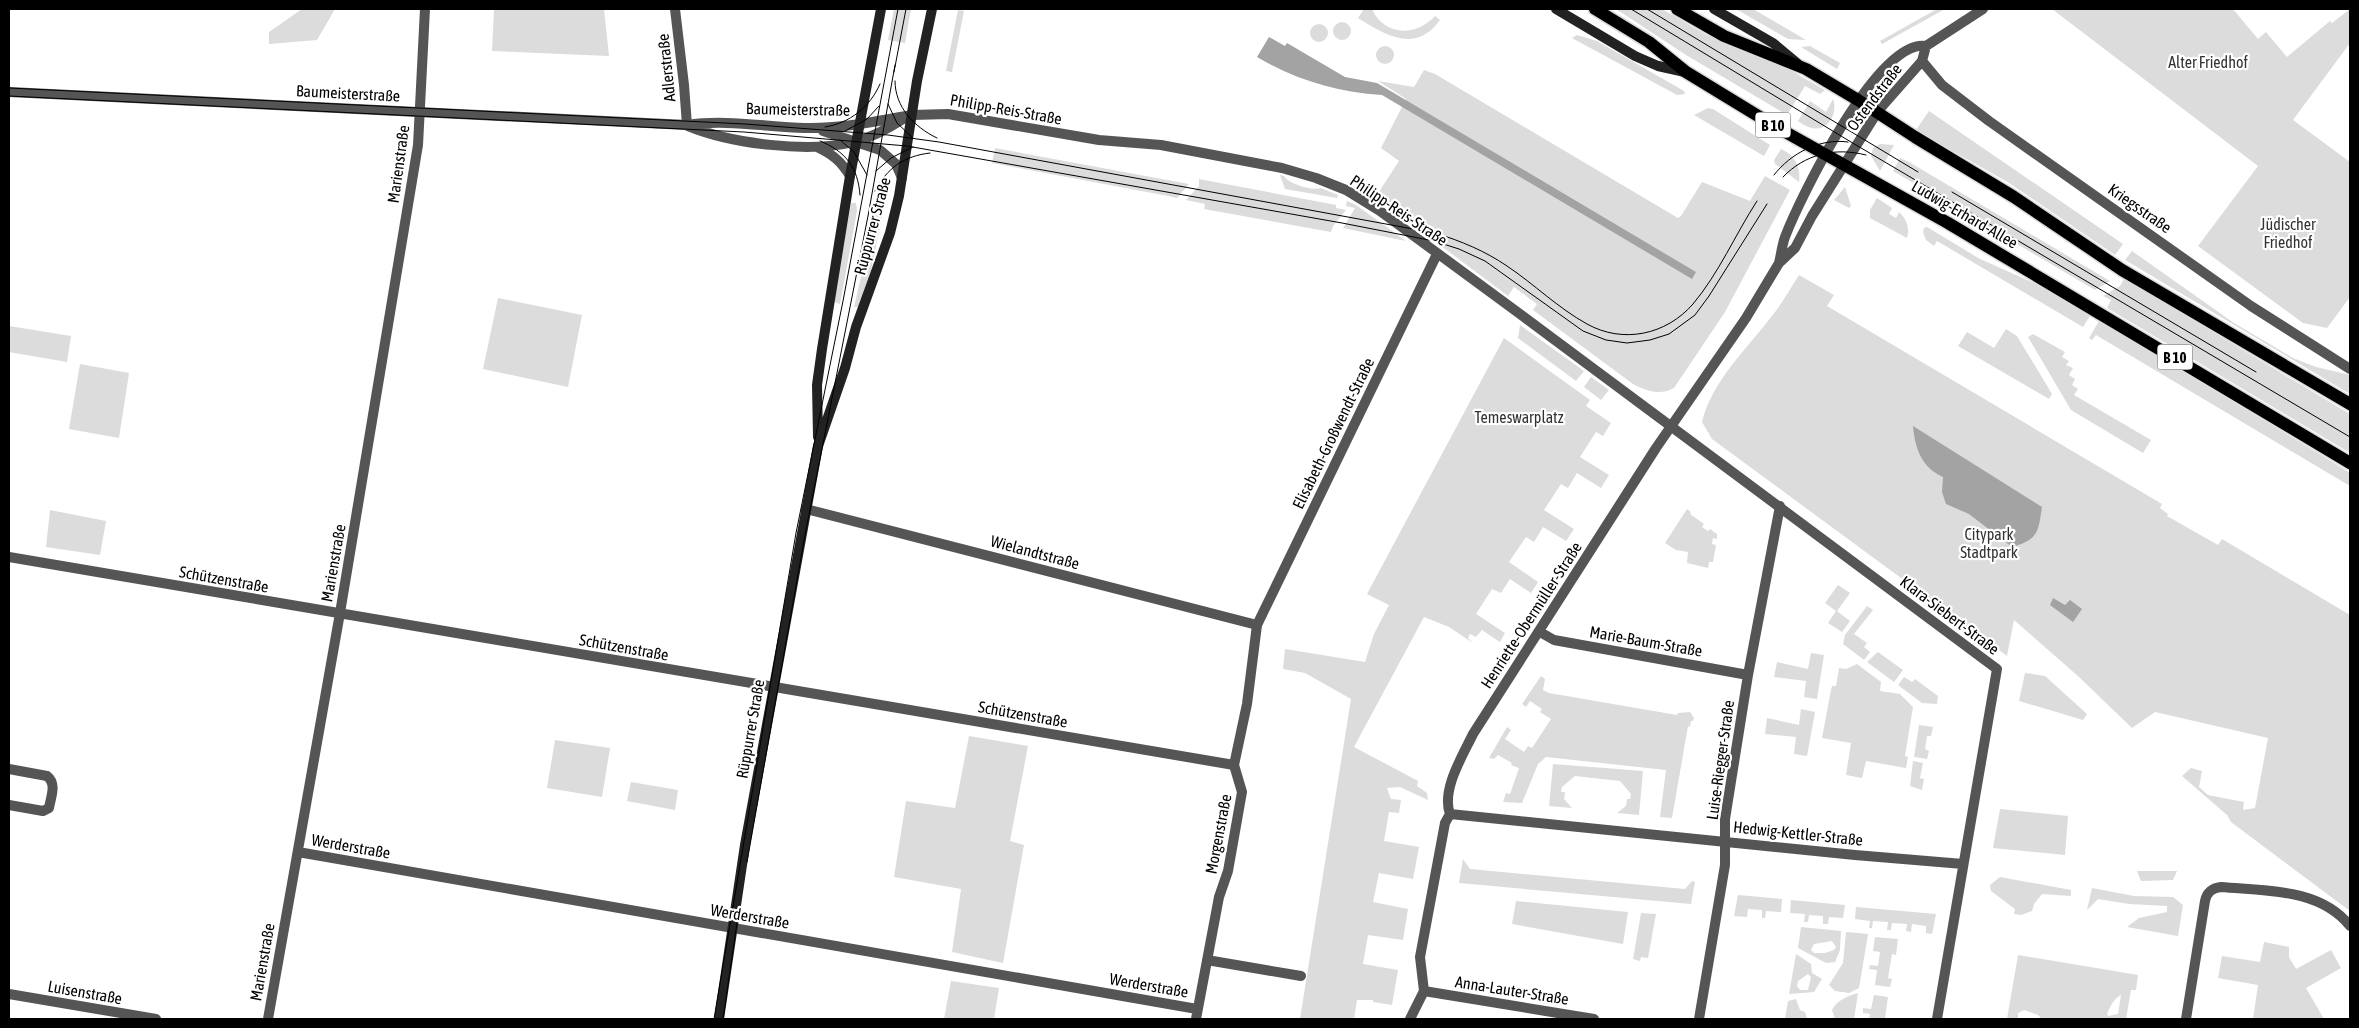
<svg xmlns="http://www.w3.org/2000/svg" width="2359" height="1028" font-family="'Asap Condensed',sans-serif">
<style>
.green{fill:#dcdcdc;fill-rule:evenodd}
.water{fill:#a3a3a3}
.lines{fill:none;stroke-linecap:round;stroke-linejoin:round}
.primary-casing{stroke:#dbdbdb;stroke-width:15}
.minor{stroke:#555;stroke-width:10}
.tertiary{stroke:#555;stroke-width:10}
.secondary{stroke:#222;stroke-width:10}
.primary{stroke:#000;stroke-width:12}
.tram{stroke:#000;stroke-width:1}
.labels{text-anchor:middle;dominant-baseline:central;stroke-width:4.5;stroke-linejoin:round;paint-order:stroke}
.shield{fill:#fff;stroke:#4c4c4c;stroke-width:1}
.shield-label{font-size:15px;font-weight:bold;fill:#000}
.park-label{font-size:16px;fill:#333;stroke:#fff}
.street-label{font-size:16px;fill:#000;stroke:#fff}
</style>
<rect width="100%" height="100%" fill="#fff"/>
<!-- green -->
<path class="green" d="M 302,9 L 335,9 L 317,40 L 269,44 L 269,32 Z
M 494,9 L 604,9 L 609,56 L 492,51 Z
M 894,9 L 911,9 L 905,43 L 888,40 Z
M 1364,9 L 1372,9 C 1384,36 1416,37 1435,16 L 1440,20 C 1416,54 1385,35 1358,18 Z
M 1616,9 L 1662,9 L 1708,36 L 1710,34 L 1744,51 L 1783,66 L 1825,90 L 1820,94 L 1805,86 L 1787,115 L 1686,55 Z
M 1736,9 L 1753,9 L 1806,40 L 1788,39 Z
M 1937,9 L 1945,9 L 1882,44 L 1880,41 Z
M 2052,9 L 2233,9 L 2258,39 L 2266,32 L 2287,57 L 2330,21 L 2332,23 L 2350,9 L 2350,43 L 2293,120 L 2350,162 L 2350,297 L 2327,328 L 2303,323 L 2198,246 L 2258,166 Z
M 958,10 L 964,11 L 952,72 L 946,71 Z
M1333 31a9 9 0 1 1 18 0a9 9 0 1 1-18 0Z
M1310 33a9 9 0 1 1 18 0a9 9 0 1 1-18 0Z
M 1577,35 L 1597,41 L 1684,91 L 1685,94 L 1677,95 L 1572,38 Z
M 1810,46 L 1840,63 L 1837,69 L 1801,47 Z
M1376 55a9 9 0 1 1 18 0a9 9 0 1 1-18 0Z
M 1424,70 L 1435,74 L 1678,218 L 1681,216 L 1702,182 L 1750,201 L 1765,176 L 1790,190 L 1725,312 L 1674,388 C 1660,396 1647,391 1633,384 L 1533,310 L 1537,304 L 1514,287 L 1508,296 L 1408,221 L 1377,195 L 1399,161 L 1381,148 L 1406,99 L 1378,81 L 1414,87 Z
M 1833,99 C 1838,112 1829,132 1812,128 C 1807,127 1802,124 1798,121 L 1810,101 L 1826,112 Z
M 1708,108 L 1713,109 L 1770,145 L 1764,156 L 1694,115 Z
M 1929,111 L 2123,244 L 2115,255 L 2009,183 L 1916,130 Z
M 1880,144 L 1894,145 L 1880,171 L 1871,156 L 1873,148 Z
M 995,148 L 1189,184 L 1177,198 L 1168,196 L 992,163 Z
M 1781,149 C 1795,155 1801,167 1799,182 L 1775,164 L 1774,160 Z
M 1900,158 L 1909,162 L 2110,281 L 2095,290 L 1893,171 Z
M 1280,175 L 1284,176 C 1289,184 1312,191 1321,188 L 1338,195 L 1337,198 L 1285,189 Z
M 1199,179 L 1336,205 L 1336,208 L 1346,210 L 1333,226 L 1331,232 L 1204,209 L 1205,204 L 1186,200 L 1199,186 Z
M 1845,187 L 1851,206 L 1849,208 L 1834,200 Z
M 1877,198 L 1892,208 L 1889,214 L 1896,218 L 1899,212 C 1907,219 1910,229 1907,238 L 1870,218 L 1870,210 Z
M 1347,201 L 1356,205 L 1406,241 L 1343,228 L 1355,208 L 1346,206 Z
M 851,203 L 856,203 L 857,211 L 840,304 L 834,302 Z
M 877,207 L 884,208 L 871,270 L 858,307 L 854,307 Z
M 1927,227 L 1980,259 L 2036,284 L 2090,316 L 2083,327 L 1937,241 L 1934,246 L 1926,240 L 1923,232 L 1924,228 Z
M 2132,251 L 2234,323 L 2293,358 L 2316,367 L 2350,375 L 2350,394 L 2125,260 Z
M 1799,275 L 1834,295 L 1827,306 L 2162,504 L 2160,508 L 2168,514 L 2167,516 L 2218,545 L 2222,539 L 2350,615 L 2350,911 L 2231,822 L 2227,815 L 2182,776 L 2191,768 L 2202,771 L 2199,787 L 2208,795 L 2244,802 L 2243,810 L 2255,808 L 2268,738 L 2155,712 L 2132,728 L 2079,677 L 2014,620 L 2007,656 L 1712,439 L 1702,422 C 1712,381 1746,350 1771,317 C 1782,304 1790,289 1799,275 Z
M 2124,279 L 2350,414 L 2350,453 L 2107,308 L 2111,300 L 2103,296 L 2120,286 Z
M 498,298 L 582,315 L 568,387 L 483,369 Z
M 2099,321 L 2331,461 L 2350,473 L 2350,486 L 2096,335 L 2092,340 L 2089,338 Z
M 1520,325 L 1584,371 L 1576,381 L 1518,338 Z
M 9,326 L 71,336 L 67,362 L 9,352 Z
M 2006,329 L 2017,336 L 2052,394 L 2049,399 L 1958,346 L 1967,332 L 1994,348 Z
M 2033,334 L 2065,352 L 2062,357 L 2069,361 L 2066,365 L 2073,368 L 2069,375 L 2075,379 L 2072,385 L 2078,389 L 2074,395 L 2151,440 L 2143,453 L 2071,410 L 2028,337 Z
M 1504,338 L 1590,400 L 1586,406 L 1611,423 L 1603,436 L 1596,432 L 1580,457 L 1609,475 L 1601,488 L 1577,473 L 1568,488 L 1561,484 L 1544,510 L 1574,529 L 1566,541 L 1543,527 L 1534,542 L 1526,537 L 1509,562 L 1538,582 L 1531,593 L 1510,579 L 1501,593 L 1492,589 L 1476,614 L 1505,633 L 1500,642 L 1482,630 L 1476,637 L 1470,634 L 1468,638 L 1473,643 L 1449,627 L 1424,617 L 1354,747 L 1418,781 L 1417,786 L 1427,793 L 1428,800 L 1400,787 L 1387,788 L 1391,799 L 1401,800 L 1399,813 L 1389,812 L 1384,841 L 1419,847 L 1413,879 L 1379,873 L 1373,902 L 1408,909 L 1403,940 L 1368,935 L 1363,964 L 1398,970 L 1392,1005 L 1373,1002 L 1373,1000 L 1357,1000 L 1354,1019 L 1300,1019 L 1351,699 L 1305,673 L 1283,669 L 1285,649 L 1365,662 L 1374,634 L 1389,605 L 1367,594 Z
M 80,364 L 129,373 L 119,438 L 69,429 Z
M 1591,377 L 1609,390 L 1601,400 L 1584,387 Z
M 1687,509 L 1691,512 L 1690,514 L 1704,524 L 1702,527 L 1708,531 L 1710,529 L 1717,534 L 1717,539 L 1713,538 L 1712,544 L 1716,545 L 1713,562 L 1709,562 L 1708,568 L 1687,563 L 1688,552 L 1676,550 L 1665,543 Z
M 50,510 L 106,521 L 100,555 L 46,547 Z
M 1838,585 L 1850,593 L 1837,611 L 1850,621 L 1842,632 L 1828,623 L 1836,611 L 1825,603 Z
M 1867,606 L 1873,610 L 1854,634 L 1867,643 L 1864,647 L 1870,652 L 1864,660 L 1843,644 L 1845,635 Z
M 1878,652 L 1903,670 L 1894,682 L 1867,662 Z
M 1811,653 L 1824,655 L 1817,699 L 1804,697 L 1806,681 L 1774,677 L 1777,662 L 1808,669 Z
M 1857,664 L 1881,682 L 1880,691 L 1900,694 L 1913,707 L 1905,756 L 1908,757 L 1906,768 L 1866,761 L 1862,778 L 1846,775 L 1851,743 L 1822,738 L 1831,690 L 1832,686 L 1836,686 L 1839,668 L 1846,669 Z
M 2025,673 L 2045,676 L 2087,714 L 2083,720 L 2019,701 Z
M 1541,676 L 1545,679 L 1543,690 L 1549,693 L 1677,715 L 1678,713 L 1690,712 L 1694,718 L 1693,721 L 1691,721 L 1690,727 L 1688,726 L 1672,818 L 1660,817 L 1666,770 L 1546,757 L 1538,764 L 1522,803 L 1503,802 L 1506,793 L 1510,794 L 1519,768 L 1511,765 L 1512,763 L 1498,755 L 1494,759 L 1489,758 L 1507,727 L 1511,730 L 1505,739 L 1524,752 L 1528,746 L 1532,748 L 1551,719 L 1540,712 L 1542,709 L 1530,701 L 1526,707 L 1522,704 Z
M 1904,677 L 1912,682 L 1915,679 L 1938,696 L 1937,704 L 1922,703 L 1898,685 Z
M 1801,709 L 1815,712 L 1807,756 L 1794,754 L 1796,737 L 1765,734 L 1767,718 L 1799,725 Z
M 1919,725 L 1933,727 L 1931,736 L 1927,736 L 1925,749 L 1929,751 L 1927,759 L 1914,757 Z
M 969,736 L 1028,746 L 1010,841 L 1024,845 L 1003,963 L 952,952 L 961,889 L 894,877 L 906,801 L 955,808 Z
M 555,740 L 610,748 L 602,797 L 547,788 Z
M 1913,761 L 1923,763 L 1920,778 L 1924,779 L 1922,790 L 1910,786 Z
M 1553,764 L 1643,771 L 1639,815 L 1617,813 L 1626,806 L 1627,799 L 1630,799 L 1631,794 L 1620,781 L 1575,776 L 1562,787 L 1561,792 L 1565,792 L 1564,799 L 1572,808 L 1549,806 Z
M 631,782 L 678,790 L 675,810 L 627,801 Z
M 2000,809 L 2068,816 L 2065,855 L 1993,848 Z
M 1463,859 L 1470,869 L 1685,889 L 1692,881 L 1695,882 L 1691,904 L 1459,883 Z
M 2137,871 L 2177,871 L 2173,880 L 2141,881 Z
M 2000,877 L 2071,890 L 2071,896 L 2042,894 L 2034,904 L 2032,911 L 2021,915 L 2014,914 L 2015,909 L 1991,891 L 1990,885 Z
M 2092,888 L 2134,896 L 2173,897 L 2183,905 L 2178,936 L 2127,927 L 2139,918 L 2167,912 L 2167,906 L 2129,904 L 2098,899 L 2087,910 Z
M 1738,895 L 1782,899 L 1781,912 L 1766,911 L 1765,918 L 1762,918 L 1762,910 L 1748,909 L 1747,917 L 1734,916 Z
M 1791,900 L 1845,905 L 1843,918 L 1829,917 L 1828,924 L 1823,924 L 1823,916 L 1809,915 L 1808,922 L 1804,922 L 1805,914 L 1790,913 Z
M 1516,901 L 1628,912 L 1623,944 L 1512,924 Z
M 1856,907 L 1936,914 L 1932,934 L 1926,933 L 1926,926 L 1912,924 L 1911,932 L 1906,931 L 1907,924 L 1892,923 L 1891,930 L 1887,930 L 1888,922 L 1873,921 L 1872,928 L 1869,928 L 1870,921 L 1855,919 Z
M 1641,913 L 1656,914 L 1648,958 L 1641,957 L 1640,961 L 1633,959 Z
M 1801,927 L 1841,931 L 1840,950 L 1835,962 L 1826,963 L 1798,948 ZM 1832,941 L 1836,947 L 1834,950 L 1825,953 L 1814,953 L 1811,950 L 1814,944 Z
M 1846,932 L 1868,934 L 1859,988 L 1849,993 L 1835,991 L 1829,985 L 1843,963 Z
M 1875,937 L 1898,939 L 1896,955 L 1892,954 L 1888,978 L 1892,979 L 1890,987 L 1875,985 L 1877,970 L 1869,969 L 1870,965 L 1878,966 L 1880,952 L 1873,951 Z
M 2264,942 L 2289,947 L 2289,957 L 2296,969 L 2331,950 L 2341,968 L 2306,988 L 2324,1019 L 2253,1019 L 2258,985 L 2218,978 L 2222,956 L 2260,962 Z
M 1796,954 L 1811,964 L 1812,973 L 1822,979 L 1814,992 L 1789,994 ZM 1808,974 L 1811,977 L 1808,990 L 1800,990 L 1797,986 L 1798,981 Z
M 2018,955 L 2138,975 L 2136,990 L 2131,990 L 2126,1019 L 2042,1019 L 2038,1015 L 2024,1010 L 2018,1013 L 2018,1019 L 2007,1019 ZM 2121,995 L 2118,1014 L 2108,1016 L 2107,1014 C 2110,1007 2114,998 2121,995 Z
M 951,981 L 999,988 L 994,1019 L 944,1019 Z
M 1858,993 L 1854,1019 L 1835,1019 L 1832,1010 C 1837,1000 1848,996 1858,993 Z
M 1874,995 L 1888,997 L 1885,1018 L 1869,1019 L 1870,1014 L 1863,1013 L 1863,1008 L 1871,1009 Z
M 1796,999 L 1800,1010 L 1805,1012 L 1807,1019 L 1785,1019 L 1788,1001 Z"/>
<!-- water -->
<path class="water" d="M 1269,37 L 1285,46 L 1287,43 L 1345,77 L 1377,83 L 1696,272 L 1692,279 L 1382,95 C 1337,92 1296,80 1257,57 Z
M 1913,426 L 2042,507 C 2038,532 2039,539 2012,547 L 1969,514 L 1946,504 L 1942,492 L 1943,477 C 1921,467 1915,448 1913,426 Z
M 2053,598 L 2065,605 L 2070,600 L 2082,609 L 2073,622 L 2050,605 Z"/>
<g class="lines">
<!-- primary casing -->
<g class="primary-casing">
<path id="primary" d="M 1595,9 L 1649,42 L 1686,72 L 1778,128 L 1948,223 L 2350,463
M 1677,9 L 1724,36 L 1806,69 L 1858,100 L 1915,137 L 2014,197 L 2122,270 L 2350,404"/>
</g>
<!-- minor -->
<path class="minor" d="M 675,9 L 684,85 L 687,125
M 1922,61 L 1942,85 L 1989,121 L 2251,306 L 2350,369
M 912,115 L 948,114 L 1099,140 L 1161,145 L 1282,168 L 1316,178 L 1346,190 L 1380,211 L 1520,314 L 1997,669 L 1937,1019
M 1779,263 C 1781,255 1782,245 1785,237 C 1800,198 1878,38 1926,46 L 1983,9
M 806,509 L 1257,625
M 9,557 L 1234,765
M 1540,632 L 1554,640 L 1748,675
M 9,769 L 47,776 C 57,784 51,796 49,808 L 43,811 L 9,805
M 1450,814 C 1441,790 1463,755 1473,734 L 1656,448 L 1746,318 L 1779,263 L 1795,248 L 1812,216 L 1878,111 L 1922,61 L 1926,46
M 1450,814 L 1855,855 L 1963,864
M 298,852 L 1197,1009
M 1207,960 L 1301,976
M 1424,991 L 1594,1019
M 9,994 L 156,1019
M 268,1019 L 340,613 L 418,145 L 425,9
M 1196,1019 L 1219,897 L 1228,871 L 1242,792 L 1234,765 L 1247,704 L 1257,625 L 1437,254
M 1410,1019 L 1424,991 L 1420,957 L 1445,823 L 1450,814
M 1699,1019 L 1725,865 L 1725,819 L 1748,675 L 1780,506
M 2186,1019 L 2205,901 C 2207,892 2212,888 2221,887 C 2265,891 2320,888 2350,926"/>
<!-- tertiary -->
<path class="tertiary" d="M 9,92 L 687,125 C 726,119 766,127 805,128 C 842,129 876,121 912,115
M 688,126 C 732,144 808,153 854,142 C 870,138 889,128 903,119
M 823,131 L 880,150 L 896,164 L 902,178
M 817,147 C 832,154 841,161 850,176"/>
<!-- secondary -->
<path class="secondary" d="M 1556,9 L 1635,56 L 1658,66 L 1685,72
M 1714,9 L 1773,43 L 1797,63
M 818,437 L 817,385 L 822,349 L 850,176 L 881,9
M 719,1019 L 745,845 L 818,446 L 845,368 L 856,327 L 890,233 L 899,196 L 917,81 L 932,9"/>
<!-- primary -->
<use href="#primary" class="primary"/>
<!-- tram -->
<path class="tram" d="M 1631,9 L 1851,142 L 2350,437
M 1647,9 L 1918,172
M 894,72 L 906,9
M 895,81 C 895,107 914,127 937,138
M 9,88 L 745,124 L 888,135 L 939,142 L 1435,233 C 1461,241 1485,251 1507,266 C 1534,284 1558,308 1587,324 C 1623,344 1666,335 1693,304 C 1719,273 1735,235 1757,201
M 9,96 L 744,132 L 907,146 L 1342,223 L 1434,241 L 1459,249 L 1485,261 L 1583,331 L 1606,340 L 1627,343 L 1650,340 L 1669,334 L 1695,315 L 1709,296 L 1767,204
M 888,104 L 897,123 L 913,138
M 825,127 C 850,123 870,107 880,84
M 845,131 L 867,119 L 879,106
M 840,140 L 854,152 L 867,175
M 820,141 C 845,151 858,167 860,195
M 876,171 L 891,158 L 913,147
M 1774,175 C 1791,153 1820,138 1848,142
M 1783,177 C 1805,154 1835,147 1866,155
M 875,191 C 887,168 904,156 930,153
M 1952,192 L 2256,372
M 747,862 L 805,535 L 868,216 L 895,65
M 714,1019 L 796,533 L 843,301 L 898,9
M 723,1019 L 737,923"/>
</g>
<g class="labels">
<!-- shield labels -->
<g class="shield">
<rect x="1755.5" y="112.5" width="35" height="25" rx="4"/>
<rect x="2157.5" y="344.5" width="35" height="25" rx="4"/>
</g>
<g class="shield-label">
<text x="1773" y="125">B 10</text>
<text x="2175" y="357">B 10</text>
</g>
<!-- park labels -->
<g class="park-label">
<text x="2208" y="62">Alter Friedhof</text>
<text x="2288" y="224">Jüdischer<tspan x="2288" dy="18">Friedhof</tspan></text>
<text x="1519" y="417">Temeswarplatz</text>
<text x="1989" y="534">Citypark<tspan x="1989" dy="18">Stadtpark</tspan></text>
</g>
<!-- street labels -->
<g class="street-label">
<text transform="translate(666 68) rotate(-96)">Adlerstraße</text>
<text transform="translate(348 93) rotate(3)">Baumeisterstraße</text>
<text transform="translate(1874 97) rotate(-53)">Ostendstraße</text>
<text transform="translate(798 109) rotate(1)">Baumeisterstraße</text>
<text transform="translate(1006 109) rotate(10)">Philipp-Reis-Straße</text>
<text transform="translate(398 164) rotate(-82)">Marienstraße</text>
<text transform="translate(2140 208) rotate(35)">Kriegsstraße</text>
<text transform="translate(1399 210) rotate(34)">Philipp-Reis-Straße</text>
<text transform="translate(1965 214) rotate(30)">Ludwig-Erhard-Allee</text>
<text transform="translate(872 226) rotate(-75)">Rüppurrer Straße</text>
<text transform="translate(1333 433) rotate(-64)">Elisabeth-Großwendt-Straße</text>
<text transform="translate(1035 552) rotate(15)">Wielandtstraße</text>
<text transform="translate(333 563) rotate(-80)">Marienstraße</text>
<text transform="translate(224 579) rotate(10)">Schützenstraße</text>
<text transform="translate(1531 615) rotate(-57)">Henriette-Obermüller-Straße</text>
<text transform="translate(1950 615) rotate(37)">Klara-Siebert-Straße</text>
<text transform="translate(1646 641) rotate(10)">Marie-Baum-Straße</text>
<text transform="translate(624 647) rotate(10)">Schützenstraße</text>
<text transform="translate(1023 714) rotate(10)">Schützenstraße</text>
<text transform="translate(750 729) rotate(-80)">Rüppurrer Straße</text>
<text transform="translate(1720 760) rotate(-82)">Luise-Riegger-Straße</text>
<text transform="translate(1798 833) rotate(6)">Hedwig-Kettler-Straße</text>
<text transform="translate(1218 834) rotate(-79)">Morgenstraße</text>
<text transform="translate(351 846) rotate(10)">Werderstraße</text>
<text transform="translate(750 916) rotate(10)">Werderstraße</text>
<text transform="translate(262 962) rotate(-80)">Marienstraße</text>
<text transform="translate(1149 985) rotate(10)">Werderstraße</text>
<text transform="translate(1512 990) rotate(9)">Anna-Lauter-Straße</text>
<text transform="translate(85 992) rotate(10)">Luisenstraße</text>
</g>
</g>
<!-- border -->
<rect width="2359" height="1028" fill="none" stroke="#000000" stroke-width="20"/>
</svg>
